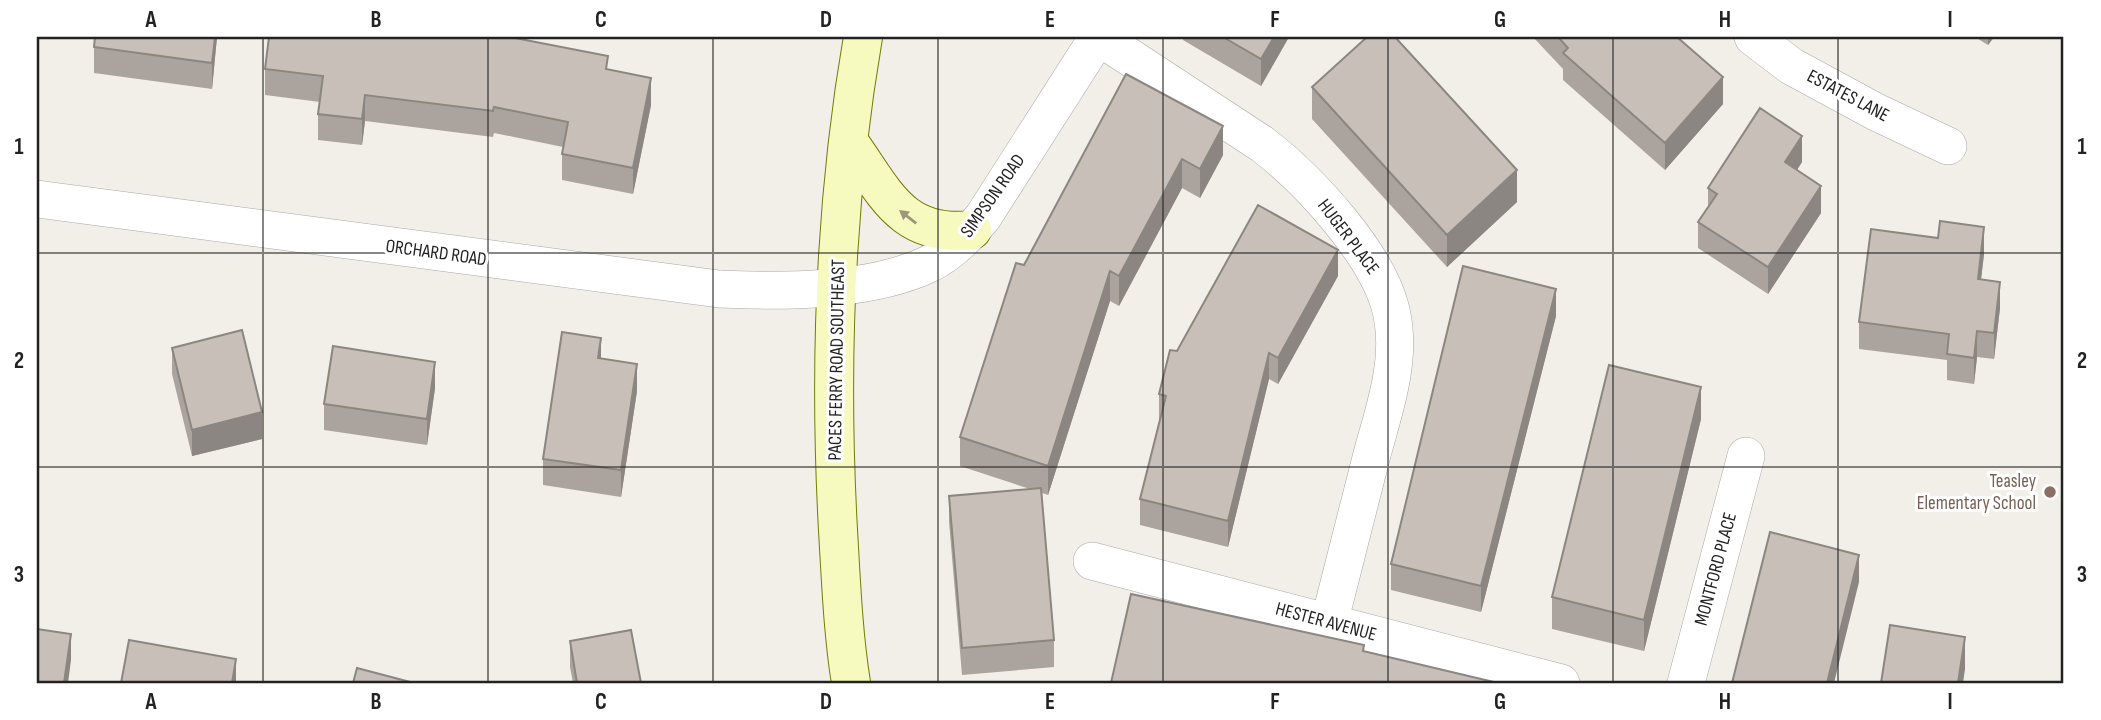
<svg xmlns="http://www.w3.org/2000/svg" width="2101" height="720" font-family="'Sofia Sans Condensed',sans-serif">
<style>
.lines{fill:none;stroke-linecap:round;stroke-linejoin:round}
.minor-casing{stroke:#a9a9a9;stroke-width:38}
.secondary-casing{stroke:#707d05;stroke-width:40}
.minor{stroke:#fff;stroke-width:37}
.secondary{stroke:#f7fabf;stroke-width:38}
.wall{fill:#aba49e}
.shaded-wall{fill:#8b8681}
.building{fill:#c7bfb8;stroke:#8b8681;stroke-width:2}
.oneway{fill:#979978}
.grid{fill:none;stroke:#222;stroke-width:2;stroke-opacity:0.55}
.education-dot{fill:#8d6e63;stroke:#fff;stroke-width:2.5}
.labels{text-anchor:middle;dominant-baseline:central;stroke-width:6;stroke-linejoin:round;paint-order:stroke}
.street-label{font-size:19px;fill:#222;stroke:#fff}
.education-label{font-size:19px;fill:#785e54;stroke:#fff;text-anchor:end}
.neatline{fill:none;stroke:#222;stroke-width:2.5}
.grid-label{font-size:23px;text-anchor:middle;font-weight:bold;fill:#222}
</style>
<rect width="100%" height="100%" fill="#f2efe9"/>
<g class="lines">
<!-- minor casing -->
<g class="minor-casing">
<path id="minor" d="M 1099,37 L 1262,144 C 1308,179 1381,257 1392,315 C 1402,365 1382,415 1370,462 C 1356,516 1343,569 1329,623
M 1753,37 L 1791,66 L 1876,112 L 1948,146
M 37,199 L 719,289 C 784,292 872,292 931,263 C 952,252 968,235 983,217 L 1098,37
M 1092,561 L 1561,683
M 1686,683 L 1746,456"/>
</g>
<!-- secondary casing -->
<g class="secondary-casing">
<path id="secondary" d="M 849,142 C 885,192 901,238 972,230
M 851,683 C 843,633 841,581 838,530 C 829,366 835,199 863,37"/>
</g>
<!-- minor -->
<use href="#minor" class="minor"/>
<!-- secondary -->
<use href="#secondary" class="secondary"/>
</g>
<!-- wall -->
<path class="wall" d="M 217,37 L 212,89 L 94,73 L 94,47 Z
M 1183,37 L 1289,37 L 1261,86 L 1183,40 Z
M 1533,37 L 1677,37 L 1723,104 L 1665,170 L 1563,80 L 1563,69 Z
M 1975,37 L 1994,37 L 1988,45 Z
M 265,69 L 608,70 L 651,105 L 633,194 L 562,180 L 562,154 L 563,147 L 494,133 L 493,137 L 365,121 L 362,145 L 318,140 L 318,114 L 320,102 L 265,95 Z
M 1126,74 L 1223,155 L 1200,198 L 1182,188 L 1119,306 L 1110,301 L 1048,495 L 1042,493 L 1054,640 L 1054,667 L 962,675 L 949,522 L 949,496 L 1030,489 L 960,466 L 960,437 L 1024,265 Z
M 1312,87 L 1517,202 L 1447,267 L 1312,119 Z
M 1802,162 L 1797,170 L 1821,213 L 1768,294 L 1698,248 L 1698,222 L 1708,207 L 1708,188 Z
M 1984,254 L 1981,279 L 2000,308 L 1994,359 L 1977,357 L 1974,384 L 1947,380 L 1947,360 L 1859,349 L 1859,322 Z
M 1338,276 L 1278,384 L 1269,379 L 1228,547 L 1140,525 L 1140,499 L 1159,421 L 1159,394 L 1177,351 Z
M 1556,316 L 1481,612 L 1391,590 L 1391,564 Z
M 172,348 L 262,439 L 192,456 L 172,374 Z
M 601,359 L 637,391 L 621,497 L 543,485 L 543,459 Z
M 435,388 L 427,445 L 324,430 L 324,404 Z
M 1701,419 L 1644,651 L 1552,629 L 1552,597 Z
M 570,641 L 641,683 L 573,683 L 570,667 Z"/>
<!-- shaded-wall -->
<path class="shaded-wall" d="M 215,37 L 217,37 L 212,89 L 212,63 Z
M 1274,37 L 1289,37 L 1261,86 L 1261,59 Z
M 1988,37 L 1994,37 L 1988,45 Z
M 1723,77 L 1723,104 L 1665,170 L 1665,143 Z
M 651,78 L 651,105 L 633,194 L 633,168 Z
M 365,95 L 365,121 L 362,145 L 362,119 Z
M 1223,126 L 1223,155 L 1200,198 L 1200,169 Z
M 1802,136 L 1802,162 L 1785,188 L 1785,162 Z
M 1182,159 L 1182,188 L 1119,306 L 1119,276 Z
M 1517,170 L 1517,202 L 1447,267 L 1447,235 Z
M 1821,186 L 1821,213 L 1768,294 L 1768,267 Z
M 1984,227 L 1984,254 L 1978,305 L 1978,279 Z
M 1338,250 L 1338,276 L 1278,384 L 1278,358 Z
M 1110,271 L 1110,301 L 1048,495 L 1048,466 Z
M 2000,282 L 2000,308 L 1994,359 L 1994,333 Z
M 1556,289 L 1556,316 L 1481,612 L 1481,586 Z
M 1977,331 L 1977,357 L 1974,384 L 1974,358 Z
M 601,338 L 601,364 L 598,358 Z
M 1269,353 L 1269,379 L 1228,547 L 1228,521 Z
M 435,362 L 435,388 L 427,445 L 427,419 Z
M 637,364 L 637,391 L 621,497 L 621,470 Z
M 1701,387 L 1701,419 L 1644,651 L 1644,620 Z
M 262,412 L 262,439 L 192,456 L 192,430 Z
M 1859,555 L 1859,582 L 1834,683 L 1827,683 Z
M 71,634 L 71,660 L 68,683 L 64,683 Z
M 1965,637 L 1965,669 L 1963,683 L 1958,683 Z
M 236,659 L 236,683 L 232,683 Z"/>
<!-- building -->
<path class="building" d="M 95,37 L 215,37 L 212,63 L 94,47 Z
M 269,37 L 510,37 L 608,56 L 606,69 L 651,78 L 633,168 L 562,154 L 568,122 L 494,107 L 493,111 L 365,95 L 362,119 L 318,114 L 323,76 L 265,69 Z
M 1223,37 L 1274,37 L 1261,59 Z
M 1367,37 L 1395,37 L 1517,170 L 1447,235 L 1312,87 Z
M 1558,37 L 1677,37 L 1723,77 L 1665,143 L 1563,53 L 1568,48 Z
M 1126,74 L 1223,126 L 1200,169 L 1182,159 L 1119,276 L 1110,271 L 1048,466 L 960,437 L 1016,263 L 1024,265 Z
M 1760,108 L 1802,136 L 1785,162 L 1821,186 L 1768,267 L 1698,222 L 1717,194 L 1708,188 Z
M 1258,205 L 1338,250 L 1278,358 L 1269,353 L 1228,521 L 1140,499 L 1166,396 L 1159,394 L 1170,350 L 1177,351 Z
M 1940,221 L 1984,227 L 1978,279 L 2000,282 L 1994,333 L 1977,331 L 1974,358 L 1947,354 L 1949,334 L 1859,322 L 1871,229 L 1938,238 Z
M 1463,266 L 1556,289 L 1481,586 L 1391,564 Z
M 242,330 L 262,412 L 192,430 L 172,348 Z
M 562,332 L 601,338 L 598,358 L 637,364 L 621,470 L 543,459 Z
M 333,346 L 435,362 L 427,419 L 324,404 Z
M 1609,365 L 1701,387 L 1644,620 L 1552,597 Z
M 1041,488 L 1054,640 L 962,648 L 949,496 Z
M 1770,532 L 1859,555 L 1827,683 L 1732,683 Z
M 1131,594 L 1364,645 L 1363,651 L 1498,683 L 1111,683 Z
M 1890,625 L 1965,637 L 1958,683 L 1881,683 Z
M 37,629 L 71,634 L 64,683 L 37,683 Z
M 631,630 L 641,683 L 577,683 L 570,641 Z
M 129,640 L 236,659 L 232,683 L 121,683 Z
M 357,668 L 414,683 L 353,683 Z"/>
<!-- one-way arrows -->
<defs><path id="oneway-solid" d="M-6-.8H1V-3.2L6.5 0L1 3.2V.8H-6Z" transform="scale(1.75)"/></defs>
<use class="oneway" href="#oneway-solid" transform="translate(908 217) rotate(-142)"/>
<!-- grid -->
<path class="grid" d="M 263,37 L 263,683M 488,37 L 488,683M 713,37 L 713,683M 938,37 L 938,683M 1163,37 L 1163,683M 1388,37 L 1388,683M 1613,37 L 1613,683M 1838,37 L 1838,683M 37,253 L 2064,253M 37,467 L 2064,467"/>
<!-- markers -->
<circle class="education-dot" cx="2050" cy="492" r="7"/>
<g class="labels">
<!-- street labels -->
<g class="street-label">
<text transform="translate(1848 96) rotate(28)">ESTATES LANE</text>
<text transform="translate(993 196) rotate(-55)">SIMPSON ROAD</text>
<text transform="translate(1348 237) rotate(53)">HUGER PLACE</text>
<text transform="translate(436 253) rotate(8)">ORCHARD ROAD</text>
<text transform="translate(837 360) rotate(-89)">PACES FERRY ROAD SOUTHEAST</text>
<text transform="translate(1716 569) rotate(-75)">MONTFORD PLACE</text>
<text transform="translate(1326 622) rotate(15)">HESTER AVENUE</text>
</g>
<!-- education labels -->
<g class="education-label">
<text x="2036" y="481">Teasley<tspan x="2036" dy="22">Elementary School</tspan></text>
</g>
</g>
<!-- border -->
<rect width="2101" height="720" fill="none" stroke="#ffffff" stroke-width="77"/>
<rect x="38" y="38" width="2024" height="644" class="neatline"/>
<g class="grid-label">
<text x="151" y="27">A</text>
<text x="376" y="27">B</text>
<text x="601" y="27">C</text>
<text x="826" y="27">D</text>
<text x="1050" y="27">E</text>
<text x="1275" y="27">F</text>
<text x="1500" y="27">G</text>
<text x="1725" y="27">H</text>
<text x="1950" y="27">I</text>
<text x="19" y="154">1</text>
<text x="2082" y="154">1</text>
<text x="19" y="368">2</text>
<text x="2082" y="368">2</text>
<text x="19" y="582">3</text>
<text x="2082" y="582">3</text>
<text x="151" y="709">A</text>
<text x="376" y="709">B</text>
<text x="601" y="709">C</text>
<text x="826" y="709">D</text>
<text x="1050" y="709">E</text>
<text x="1275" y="709">F</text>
<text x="1500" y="709">G</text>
<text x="1725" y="709">H</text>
<text x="1950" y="709">I</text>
</g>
</svg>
